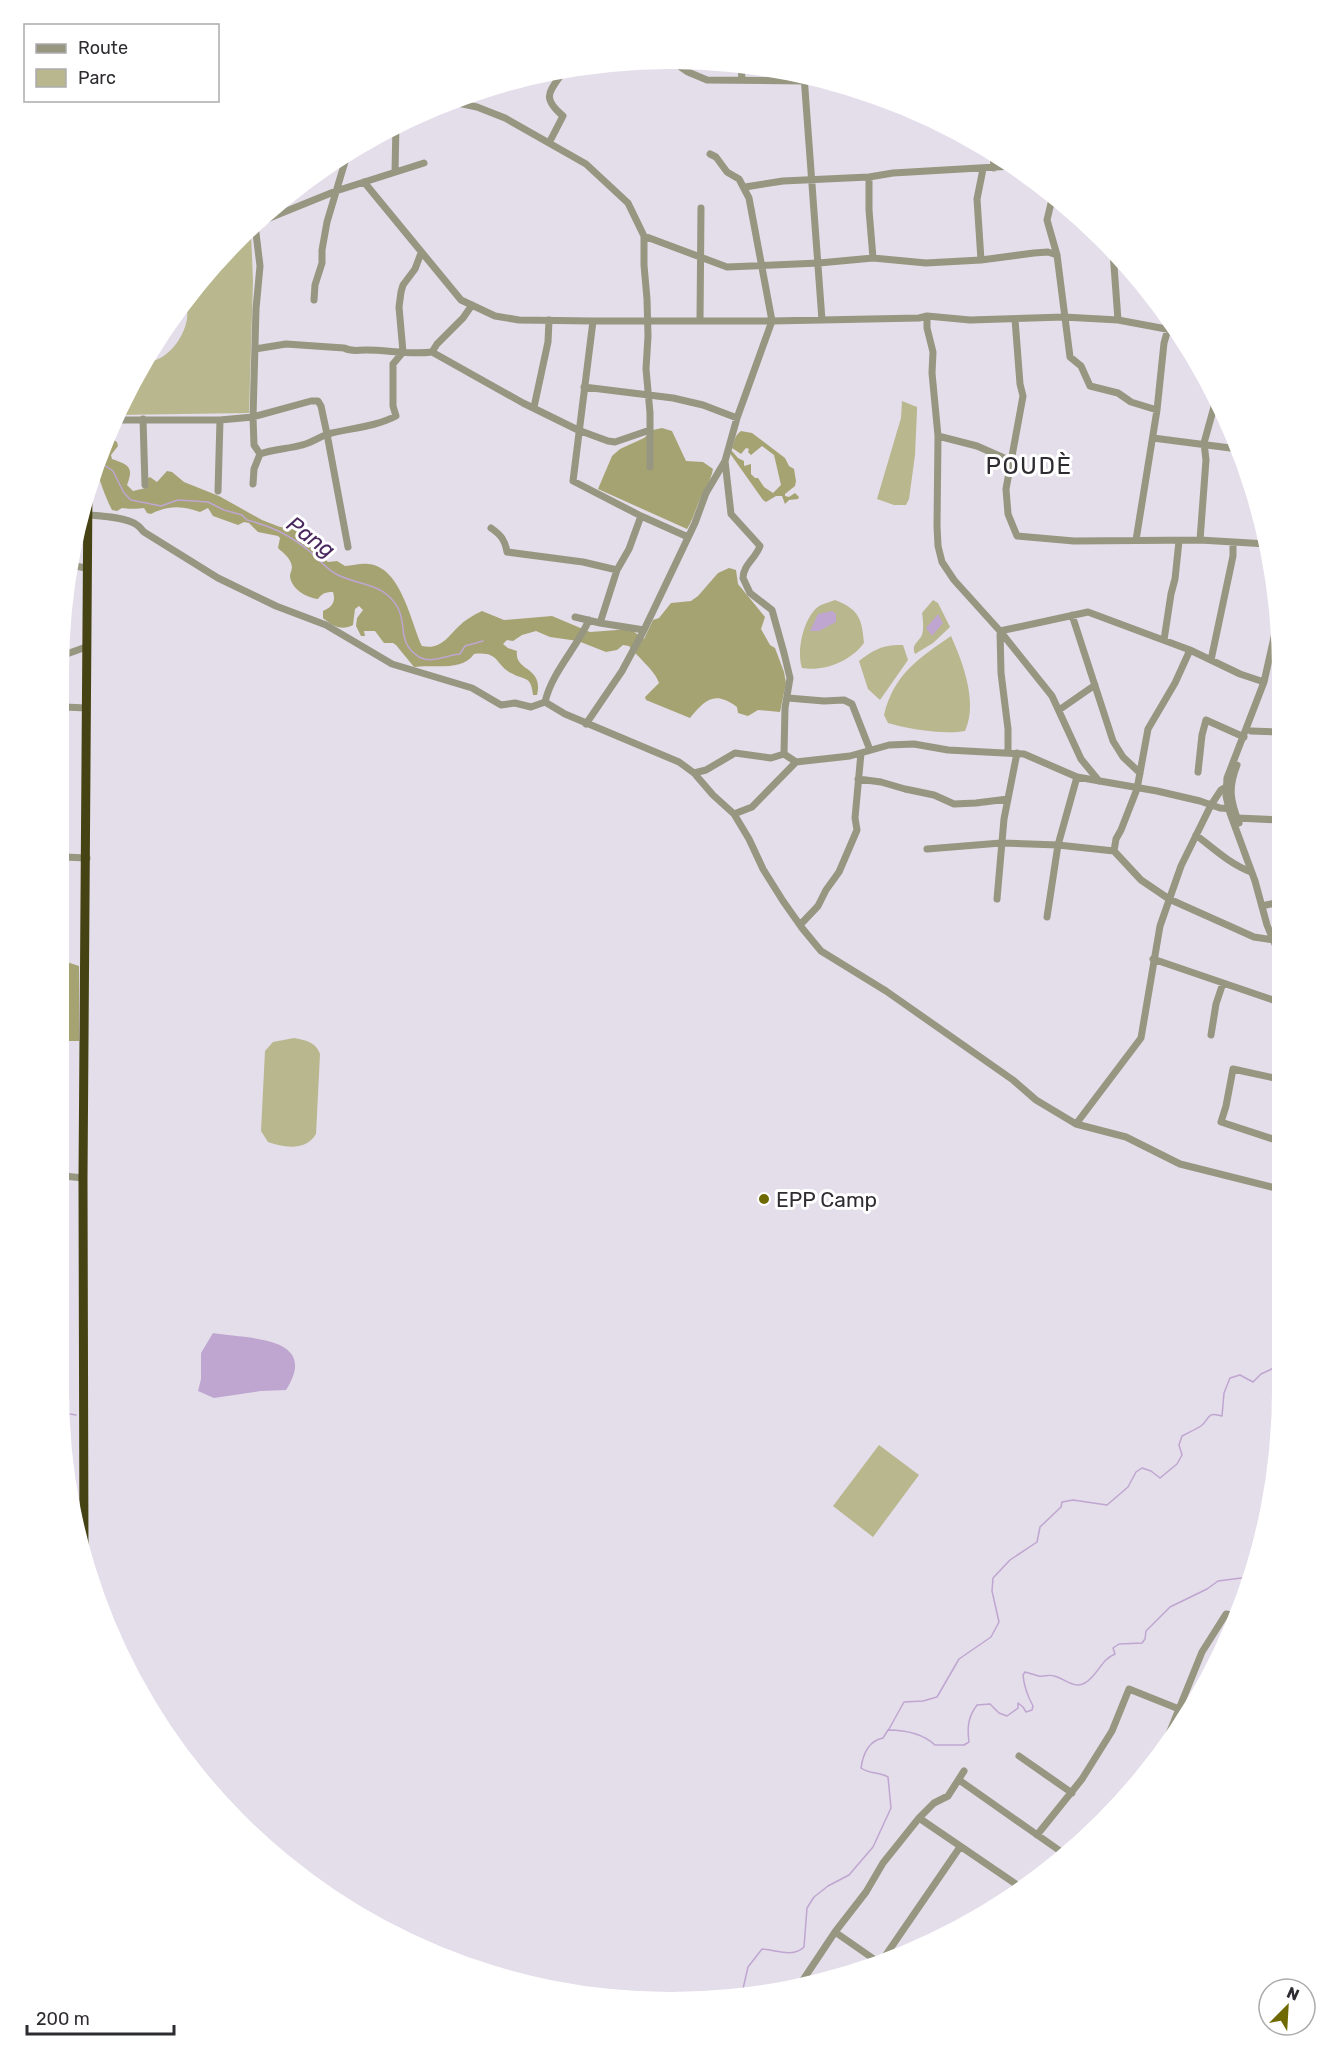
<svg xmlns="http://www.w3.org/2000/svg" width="1341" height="2061" font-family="Rubik,sans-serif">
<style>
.green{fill:#b9b78e}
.forest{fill:#a6a373}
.water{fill:#bfa6d0}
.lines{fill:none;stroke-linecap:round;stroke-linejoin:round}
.stream{stroke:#bfa6d0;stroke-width:1.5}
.minor{stroke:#969681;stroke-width:7}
.highway{stroke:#454314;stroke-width:9}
.poi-dot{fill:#6f6902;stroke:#fff;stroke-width:2}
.labels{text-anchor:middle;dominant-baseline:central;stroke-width:6;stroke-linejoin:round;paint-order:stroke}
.poi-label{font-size:21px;fill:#2f2c31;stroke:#fff;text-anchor:start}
.water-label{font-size:22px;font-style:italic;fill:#49285d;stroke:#fff}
.quarter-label{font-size:24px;letter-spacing:1.5px;fill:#2f2c31;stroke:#fff}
</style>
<rect width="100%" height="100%" fill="#e4ddea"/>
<!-- green -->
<path class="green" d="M 251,232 L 253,281 L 249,413 L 115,415 L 121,400 L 149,359 L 149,362 C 168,359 184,338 187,319 C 188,313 186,306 188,300 C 189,296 194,292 196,289 C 211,266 227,251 247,233 Z
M 902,401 L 917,407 L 917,410 L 915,455 L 909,499 L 906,505 L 894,505 L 877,499 L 901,418 Z
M 835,600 C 859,609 862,619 864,643 C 851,661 824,672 802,668 C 796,651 804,614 821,605 C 825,603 831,602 835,600 Z
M 933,600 L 938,603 L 950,627 L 933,643 L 915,654 C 911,644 918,643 922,635 C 924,628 923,620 922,613 Z
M 951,636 C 963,663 978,702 965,731 C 945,735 908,729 888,723 L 884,715 C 894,674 918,659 951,636 Z
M 897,645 L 903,645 L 908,660 L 880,700 L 868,689 L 859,661 C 872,651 880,646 897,645 Z
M 294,1038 C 305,1040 316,1042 320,1054 L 316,1134 C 306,1151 284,1148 268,1142 L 261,1131 L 265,1051 L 273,1042 Z
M 879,1445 L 919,1475 L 873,1537 L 833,1506 Z"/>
<!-- forest -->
<path class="forest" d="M 662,428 L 672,431 L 686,461 L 703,462 L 713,469 C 711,480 706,487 701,497 C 696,507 694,518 687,529 L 598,489 L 612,456 L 620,449 L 644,438 L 653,430 Z
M 741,431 L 752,433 L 785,458 L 789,466 L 794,469 L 796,481 L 795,486 L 785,494 L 785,496 L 789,497 L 795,493 L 799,497 L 798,499 L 789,500 L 785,504 L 782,496 L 776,496 L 766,502 L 763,500 L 729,452 L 731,450 L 738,458 L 744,461 L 744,466 L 751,464 L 751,474 L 755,478 L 758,478 L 764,487 L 773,493 L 781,485 L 774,455 L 762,446 L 751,455 L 748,452 L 749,449 L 746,448 L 741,454 L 732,448 C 735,441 734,436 741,431 Z
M 112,439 L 117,442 L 118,446 L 111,455 L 112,459 C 129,465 134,467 127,485 L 133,491 L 146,488 L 147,479 L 150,477 L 157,482 L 167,471 L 172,472 L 184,482 L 219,496 L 262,520 L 280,527 L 300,528 C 307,537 322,545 323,557 L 328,562 L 337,561 L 345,566 C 352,566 361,563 368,564 C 401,566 411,623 422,646 C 440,650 447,638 458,627 C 465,620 473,615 482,611 L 504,620 L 552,616 L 590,632 L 630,629 L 644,639 L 653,620 L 659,618 L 671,603 L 691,601 L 698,596 L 718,573 L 729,568 L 736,570 L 738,584 L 765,617 L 761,629 L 770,645 L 775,648 L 784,672 L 786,683 L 780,712 L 758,710 L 748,716 L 738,713 L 737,707 C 714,690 705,700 690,718 L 646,700 L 645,697 L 659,683 C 656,672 637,656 629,646 L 623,645 L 617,650 L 606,652 L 578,641 L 550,637 L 536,631 L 522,635 L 513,641 L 507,640 L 503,644 L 508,648 L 517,651 C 514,672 544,666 537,695 L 533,695 C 531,675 525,681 511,673 C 495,665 500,651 474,654 C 462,672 434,664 414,667 L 396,645 L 393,643 L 384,643 L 375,631 L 364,631 L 365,636 L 361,636 L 356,626 L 357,618 L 363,610 L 359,606 L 355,609 L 353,625 C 342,631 332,626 323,618 L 323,611 C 332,607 336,602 333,592 C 326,592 322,593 318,599 C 307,598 291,589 290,576 C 290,573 292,570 292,567 C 291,558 283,553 278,548 L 280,538 L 278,536 L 258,532 L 249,523 L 244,522 L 238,525 L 213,516 L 208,508 L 200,512 C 183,506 168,505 151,514 L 147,513 L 144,508 C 139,509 126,509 122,508 L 117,511 L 112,510 C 104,494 100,481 95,465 L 105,440 Z
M 64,961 L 79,966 L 79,1041 L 64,1041 Z"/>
<!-- water -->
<path class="water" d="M 832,611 L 836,614 L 836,622 L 819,631 L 810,631 L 818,614 Z
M 938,614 L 943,623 L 932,636 L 926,628 Z
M 213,1333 C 246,1339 321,1335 286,1390 L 261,1391 L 214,1398 L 198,1391 L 201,1379 L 201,1353 Z"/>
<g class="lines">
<!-- stream -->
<path class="stream" d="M 97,458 L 104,465 L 113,471 L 124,493 L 131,500 L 161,506 L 178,500 L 208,502 L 224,510 L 242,515 L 247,520 C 271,526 288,534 308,550 C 317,557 325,568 336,574 C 358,586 384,582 398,608 C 407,625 397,643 419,657 C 431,664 447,655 460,654 L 465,646 L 483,641
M 64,1413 L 76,1415
M 889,1729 L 904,1702 L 923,1701 L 937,1697 L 959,1659 L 991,1637 L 999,1622 L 992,1591 L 993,1578 L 1010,1560 L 1037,1542 L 1040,1527 L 1061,1507 L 1062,1502 L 1073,1500 L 1107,1505 L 1128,1487 L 1136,1472 L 1142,1468 L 1151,1471 L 1160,1478 L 1177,1464 L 1182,1455 L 1179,1445 L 1182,1436 C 1186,1434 1198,1428 1201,1426 C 1210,1419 1206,1411 1222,1416 L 1224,1393 L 1230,1378 L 1240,1375 L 1253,1382 L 1261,1374 L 1278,1366
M 742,1993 L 748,1967 L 762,1949 C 776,1950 793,1958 804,1947 L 807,1908 L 814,1897 L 828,1886 L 849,1875 L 873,1847 L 891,1808 L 888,1777 C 879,1772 869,1774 861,1768 C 863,1754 868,1741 883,1738 L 888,1730 C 906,1730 922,1733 935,1745 L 964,1745 L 969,1742 C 967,1727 968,1717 977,1705 L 990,1704 L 999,1713 L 1007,1716 L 1018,1708 L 1018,1703 L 1023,1707 L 1026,1712 L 1032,1710 L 1033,1706 C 1027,1695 1024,1687 1023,1675 L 1025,1672 C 1030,1673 1035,1675 1039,1676 C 1044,1677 1049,1674 1054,1676 C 1067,1679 1077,1694 1092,1677 C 1101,1668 1103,1659 1115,1654 L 1113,1648 L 1119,1644 L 1142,1643 L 1145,1639 L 1146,1631 L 1170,1607 L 1207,1589 L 1218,1581 L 1249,1577"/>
<!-- minor -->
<path class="minor" d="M 672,61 L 688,72 L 707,80 L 805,81
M 688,62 L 688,72
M 741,63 L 742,80
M 804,76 L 822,320
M 453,102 L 477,107 L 505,118 L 549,143 L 586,164 L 628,203 L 644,236 L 644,265 L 647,299 L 648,336 L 646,369 L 650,413 L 650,467
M 549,143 L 563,116 C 541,97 549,92 564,71
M 993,152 L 994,168
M 395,172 L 396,124
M 869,177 L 869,210 L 873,258
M 364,182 L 461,300 L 495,316 L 519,320 L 593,321 L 772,321 L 919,318 L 927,316 L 970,320 L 1064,317 L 1118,320 L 1177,331
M 745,187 L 783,181 L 869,177 L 893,173 L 1013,166
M 1053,195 L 1047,220 L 1057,255 L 1070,357 L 1081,366 L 1090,386 L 1118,393 L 1131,402 L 1157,410
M 257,223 L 336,191 L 424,163
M 255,225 L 260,266 L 256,309 L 253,417 L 254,445 L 260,454
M 644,236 L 727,267 L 819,263 L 873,258 L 926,263 L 981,260 L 1034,253 L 1048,252 L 1057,255
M 1113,252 L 1118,320
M 981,260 L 977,199 L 983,169
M 314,300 L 315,285 L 322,263 L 322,250 L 327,222 L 347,155
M 927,316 L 927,328 L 933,352 L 932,373 L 938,436 L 937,526 L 938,546 L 942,562 L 954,580 L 1000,631 L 1052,696 L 1081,759 L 1099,781
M 1015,319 L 1020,384 L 1023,396 L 1006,489 L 1008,514 L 1017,536 L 1074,541 L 1200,540 L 1267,544
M 593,321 L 573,481 L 641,516 L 688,537
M 700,321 L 701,208
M 255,349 L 286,344 L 344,348 C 352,352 357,350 366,350 C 388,350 410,355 432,352 L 523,403 L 578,430 L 608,441 L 615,442 L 650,430
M 432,352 L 437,344 L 463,318 L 472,305
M 584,387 L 673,398 L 703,405 L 737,418
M 534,407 L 548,342 L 549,320
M 143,419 L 145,485
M 113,420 L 220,420 L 253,417 L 311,401 L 318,401 L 321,406 L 327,434 L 348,547
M 938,436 L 977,446 L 1011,461
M 1153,438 L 1238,449
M 725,461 L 731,514 L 760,546 C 756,558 743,565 743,578 L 750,593 L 772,610 L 784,653 L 790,678 L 785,708 L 784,754
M 253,484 L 254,469 L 260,454 C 274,449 288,449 302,445 C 311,443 319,437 328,434 C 351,428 375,427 396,416 L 393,406 L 393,364 L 403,352 L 399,307 L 401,292 L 403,285 L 415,269 L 421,253
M 218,491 L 220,420
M 88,515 C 101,516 126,517 137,525 C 140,527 142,530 144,532 L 218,578 L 276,606 L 326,625 L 392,664 L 472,688 L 501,705 L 515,703 L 531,707 L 545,702 L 565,714 L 679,762 L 694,773 L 713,795 L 734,814 L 749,839 L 763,869 L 783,901 L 802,928 L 821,951 L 886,991 L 1013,1080 L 1036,1100 L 1076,1124 L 1126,1137 L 1180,1164 L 1279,1189
M 491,528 C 501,535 505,540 507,552 L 583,562 L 617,570
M 1136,540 L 1157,410 L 1164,343 L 1168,329
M 1200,540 L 1206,460 L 1204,443 L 1217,396
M 70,565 L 86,568
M 1072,615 L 1113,741 L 1123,757 L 1140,773
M 1279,615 L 1264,682 L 1227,778 L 1226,796 L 1230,813 L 1255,881 L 1267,925 L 1280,956
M 575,617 L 600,623 L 644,630
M 600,623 L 617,570 L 629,549 L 641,516
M 1164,640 L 1171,594 L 1175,579 L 1179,541
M 1190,650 L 1175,683 L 1148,729 L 1137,789 L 1121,830 L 1116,839 L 1114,851 L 1141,880 L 1169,899 L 1254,937 L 1274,940
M 64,655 L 86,647
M 1211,660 L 1233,556 L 1233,543
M 788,698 L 824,701 L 844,700 L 852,704 L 870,750
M 545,702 C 552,672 576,649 589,620
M 64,707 L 87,708
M 1059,710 L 1095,685
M 586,724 L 622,671 L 644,630 L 695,523 L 706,493 L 725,461 L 737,418 L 772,321 L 749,198 L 739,179 L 727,172 L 716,157 L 710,154
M 1251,731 L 1281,732
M 1008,753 L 1008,729 L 1001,673 L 1000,631 L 1088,612 L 1190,650 L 1240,674 L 1264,682
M 1237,765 C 1228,788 1230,800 1239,823
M 1198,772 L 1202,735 L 1206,720 L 1244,737
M 694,773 L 706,770 L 735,753 L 771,758 L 784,754 L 796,762
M 858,779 L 881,782 L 905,789 L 934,795 L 954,804 L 976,803 L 1008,799
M 734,814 L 752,807 L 796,762 L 850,756 L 889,745 L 914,744 L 948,750 L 1024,754 L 1077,777 L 1157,791 L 1200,801 L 1220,808 L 1234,809
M 1237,818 L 1280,820
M 1196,835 C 1214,849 1230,864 1251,872
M 927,849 L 1001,843 L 1058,845 L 1114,851
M 64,857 L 87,858
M 997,899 L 1004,819 L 1017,753
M 1266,905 L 1280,902
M 1047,917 L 1058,845 L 1077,777
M 800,925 L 818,906 L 826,890 L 839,872 L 857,830 L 855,818 L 861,753
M 1153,959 L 1279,1002
M 1211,1035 L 1216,1004 L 1223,983
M 1076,1124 L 1141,1038 L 1160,926 L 1181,866 L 1211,805 L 1221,790 L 1226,787
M 1279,1141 L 1221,1122 L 1226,1106 L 1233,1069 L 1279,1079
M 64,1176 L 83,1178
M 1019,1756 L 1072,1793
M 1160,1756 L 1202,1652 L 1226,1614 L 1238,1616
M 959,1780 L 1063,1853
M 919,1818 L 1023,1889
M 1037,1835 L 1082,1779 L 1112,1731 L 1129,1689 L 1189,1713
M 835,1932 L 881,1964
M 879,1965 L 960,1847
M 799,1986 L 835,1932 L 866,1892 L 883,1863 L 919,1818 L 934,1803 L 948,1796 L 964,1771"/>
<!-- highway -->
<path class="highway" d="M 84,1558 L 83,1178 L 88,486"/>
</g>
<!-- markers -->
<circle class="poi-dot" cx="764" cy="1199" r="6"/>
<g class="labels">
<!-- poi labels -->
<g class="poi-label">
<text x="776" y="1199">EPP Camp</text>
</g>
<!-- water labels -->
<g class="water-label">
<text transform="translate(311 537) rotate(36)">Pang</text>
</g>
<!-- quarter labels -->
<g class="quarter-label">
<text x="1029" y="466">POUDÈ</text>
</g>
</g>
<!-- crop -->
<path d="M0 0H1341V2061H0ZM670 69H671A601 601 0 0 1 1272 670V1391A601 601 0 0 1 671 1992H670A601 601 0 0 1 69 1391V670A601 601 0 0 1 670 69Z" fill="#fff" fill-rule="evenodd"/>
<!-- legend -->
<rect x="24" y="24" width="195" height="78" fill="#ffffff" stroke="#acabad" stroke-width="1.5"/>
<rect x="36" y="44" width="30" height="9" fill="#969681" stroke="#acabad" stroke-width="1.5"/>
<text x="78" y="54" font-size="18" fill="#2f2c31">Route</text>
<rect x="36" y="69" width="30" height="18" fill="#b9b78e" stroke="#acabad" stroke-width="1.5"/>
<text x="78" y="84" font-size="18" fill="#2f2c31">Parc</text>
<!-- north arrow -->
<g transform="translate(1287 2007) rotate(24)"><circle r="28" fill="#ffffff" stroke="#acabad" stroke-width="1.5"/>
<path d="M0-4.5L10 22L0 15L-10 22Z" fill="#6f6902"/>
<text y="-9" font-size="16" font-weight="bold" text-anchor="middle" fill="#2f2c31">N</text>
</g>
<!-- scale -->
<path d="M27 2025v9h147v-9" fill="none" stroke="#2f2c31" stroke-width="3"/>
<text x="36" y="2025" font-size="18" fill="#2f2c31" stroke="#ffffff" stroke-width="4.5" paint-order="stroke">200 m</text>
</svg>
